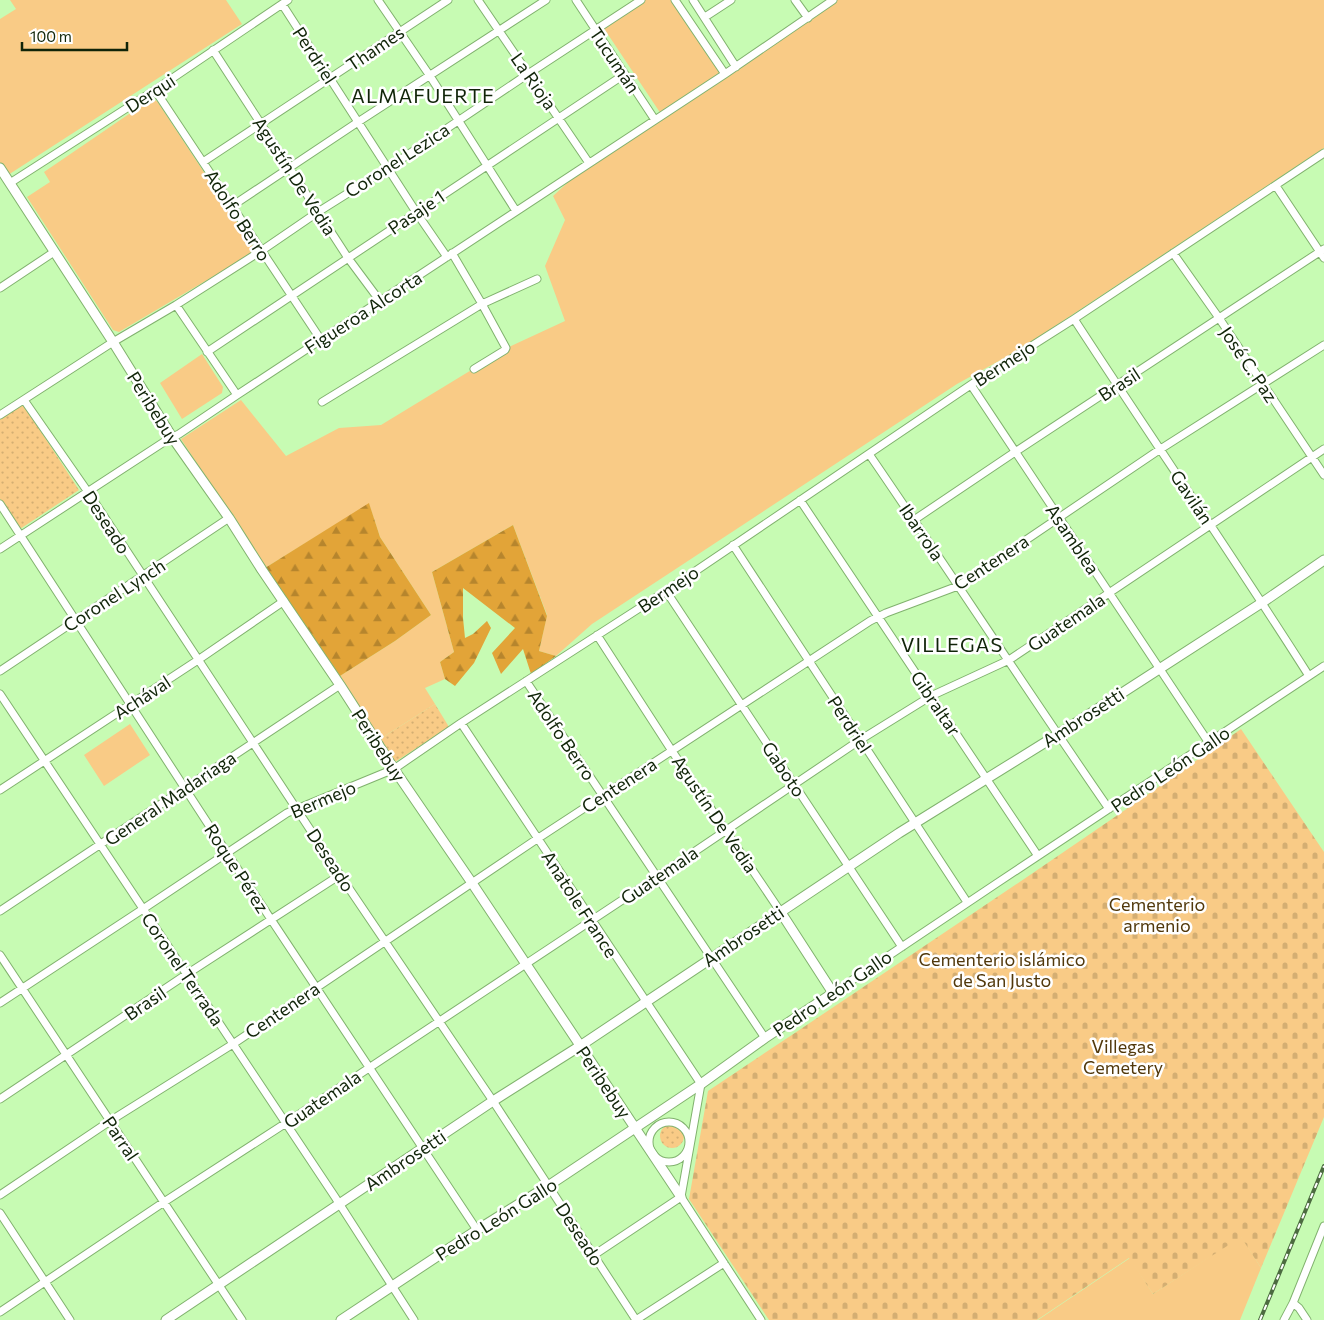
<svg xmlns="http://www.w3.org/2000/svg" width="1324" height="1320" font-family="Commissioner,sans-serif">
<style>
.green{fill:#f9cb86}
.forest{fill:url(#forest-firs)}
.cemetery{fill:url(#cemetery-stones)}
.park{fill:url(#park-dots)}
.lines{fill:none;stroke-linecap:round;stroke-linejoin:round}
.minor-casing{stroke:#81b26e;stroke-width:9}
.tertiary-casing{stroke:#81b26e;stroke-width:11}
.minor{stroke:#fff;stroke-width:7}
.tertiary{stroke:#fff;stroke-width:9}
.rail-casing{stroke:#4c6b40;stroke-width:4}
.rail{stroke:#fff;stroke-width:2;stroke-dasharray:5.5;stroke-linecap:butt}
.labels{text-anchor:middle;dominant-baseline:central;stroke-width:5;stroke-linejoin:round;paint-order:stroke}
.street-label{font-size:18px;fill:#102408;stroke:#fff}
.park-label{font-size:18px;fill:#51380b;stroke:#fff}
.quarter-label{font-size:20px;letter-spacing:1px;fill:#102408;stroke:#fff}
</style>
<defs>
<pattern id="forest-firs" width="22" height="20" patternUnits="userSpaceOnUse" patternTransform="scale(1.25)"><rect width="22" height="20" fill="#e2a438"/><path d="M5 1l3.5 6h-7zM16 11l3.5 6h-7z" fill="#b6852d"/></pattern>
<pattern id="cemetery-stones" width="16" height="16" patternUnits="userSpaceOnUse" patternTransform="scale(1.25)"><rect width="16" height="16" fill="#f9cb86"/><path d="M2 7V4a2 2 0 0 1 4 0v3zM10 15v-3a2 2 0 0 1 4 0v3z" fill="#d4ae72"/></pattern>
<pattern id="park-dots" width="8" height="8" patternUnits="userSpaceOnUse" patternTransform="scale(1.25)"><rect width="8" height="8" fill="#f9cb86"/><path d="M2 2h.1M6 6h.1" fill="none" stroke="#d4ae72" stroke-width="1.8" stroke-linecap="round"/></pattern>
</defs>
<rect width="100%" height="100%" fill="#c7fbb3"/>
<!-- green -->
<path class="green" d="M 10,0 L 226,0 L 242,24 L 8,175 L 0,163 L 0,19 L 16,9 Z
M 644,0 L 673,0 L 722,73 L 661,114 L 603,27 Z
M 833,0 L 1324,0 L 1324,148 L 1019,350 L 957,384 L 592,624 L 556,656 L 539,651 L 547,615 L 513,525 L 432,572 L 454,652 L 440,662 L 445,679 L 425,688 L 435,704 L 380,739 L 340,676 L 395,641 L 431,615 L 380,537 L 369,504 L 265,568 L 181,439 L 241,400 L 286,456 L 339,428 L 381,425 L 511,346 L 565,321 L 545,266 L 565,220 L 553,196 L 589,163 Z
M 151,99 L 157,101 L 254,248 L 253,253 L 119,332 L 113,330 L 27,197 L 50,182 L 44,172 Z
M 202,354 L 223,387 L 222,393 L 182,419 L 160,383 Z
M 130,724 L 150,755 L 104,786 L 84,755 Z
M 1241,1236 L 1261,1268 L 1240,1320 L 1038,1320 L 1130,1258 L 1153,1294 Z"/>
<!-- forest -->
<path class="forest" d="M 369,503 L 380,537 L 431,615 L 395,641 L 340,676 L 265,568 Z
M 513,525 L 547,616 L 539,651 L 556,656 L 531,674 L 523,649 L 501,674 L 492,653 L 515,628 L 463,588 L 463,618 L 465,638 L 473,634 L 487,621 L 491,628 L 474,663 L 455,686 L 445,679 L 440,662 L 454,652 L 432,572 Z"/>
<!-- cemetery -->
<path class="cemetery" d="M 1241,729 L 1324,852 L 1324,1117 L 1261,1268 L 1241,1237 L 1153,1294 L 1129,1258 L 1037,1320 L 769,1320 L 689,1199 L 708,1091 C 887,971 1066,853 1241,729 Z"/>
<!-- park -->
<path class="park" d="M 23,404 L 79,490 L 20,529 L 0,499 L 0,419 Z
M 435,704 L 449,727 L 395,762 L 380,739 Z
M660 1136a12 12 0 1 1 24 0a12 12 0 1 1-24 0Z"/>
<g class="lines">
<!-- minor casing -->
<g class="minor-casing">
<path id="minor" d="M 378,0 L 430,76 L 516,211
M 478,0 L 589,163
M 576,0 L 655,120
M 675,0 L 725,74
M 693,0 L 736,67
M 795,0 L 808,18
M 282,4 L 416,212 L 447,257
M 705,17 L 731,0
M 213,50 L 348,258 L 380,301
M 155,90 L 321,340
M 203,162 L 448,0
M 10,183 L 155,90 L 288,0
M 1276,186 L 1324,258
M 232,206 L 358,122 L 546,0
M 1173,253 L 1219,318 L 1324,475
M 0,288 L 54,252
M 176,305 L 237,395
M 1074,319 C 1152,439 1233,556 1309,676
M 207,352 L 625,74
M 474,369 L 505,350 L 506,348 L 482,304 L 537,279
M 971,385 L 1209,743
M 24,400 L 88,492 L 340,875 L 493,1101 L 636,1320
M 322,402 L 482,304 L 452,253
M 0,415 L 113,342 L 176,305 L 261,251 L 318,212 L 388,168 L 528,74 L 641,0
M 869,454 C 950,572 1028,692 1109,809
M 800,500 L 1038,856
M 0,504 L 227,853 L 477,1230
M 914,520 L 1015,452 L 1324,249
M 733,545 L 967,902
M 0,549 L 167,440 L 179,434 L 237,395 L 725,74 L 833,0
M 666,591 L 902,947
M 597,635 L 672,751 L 780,911
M 0,671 L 229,518
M 526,681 L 765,1038
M 0,694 L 335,1197 L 414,1320
M 461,723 L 701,1084 L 681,1197
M 0,790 L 198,660 L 284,601
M 0,911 L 340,685
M 0,955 L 242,1320
M 833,993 C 996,883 1160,775 1324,666
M 0,1003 L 143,909 L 287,813 L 394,769 L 461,723 L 666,591 L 975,382 L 1074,319 L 1324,153
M 0,1099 L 187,974 L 340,875
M649 1142a20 20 0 1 1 40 0a20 20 0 1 1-40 0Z
M 0,1195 L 110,1121 L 233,1044 L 537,839 L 870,621 L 886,613 L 958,586 L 1159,450 L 1324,345
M 681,1197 L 761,1320
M 0,1213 L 70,1320
M 594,1255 L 681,1197
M 1293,1303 L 1299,1308 L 1307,1320
M 0,1312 L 164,1202 L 286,1123 L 657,877 L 860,740 L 931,696 L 1009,660 L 1324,449
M 636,1320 L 724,1263
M 1284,1320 L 1293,1303 L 1324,1226"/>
</g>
<!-- tertiary casing -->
<g class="tertiary-casing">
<path id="tertiary" d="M 0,168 L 113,342 L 172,437 L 229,518 L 262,570 L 340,685 L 394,769 L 472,883 L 681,1197
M 166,1320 L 493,1101 L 580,1046 L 899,833 L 1057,735 L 1263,602 L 1324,560
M 341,1320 L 477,1230 L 548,1186 L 701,1084 L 765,1038 L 833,993 L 780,911"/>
</g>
<!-- minor -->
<use href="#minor" class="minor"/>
<!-- tertiary -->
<use href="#tertiary" class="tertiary"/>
<!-- rail casing -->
<g class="rail-casing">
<path id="rail" d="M 1260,1320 L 1324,1166"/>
</g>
<!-- rail -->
<use href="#rail" class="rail"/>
</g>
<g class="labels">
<!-- street labels -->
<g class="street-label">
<text transform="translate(375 48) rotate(-34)">Thames</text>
<text transform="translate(315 55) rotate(57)">Perdriel</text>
<text transform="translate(615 60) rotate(56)">Tucumán</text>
<text transform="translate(534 81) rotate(55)">La Rioja</text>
<text transform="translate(150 93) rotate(-33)">Derqui</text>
<text transform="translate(397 160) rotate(-33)">Coronel Lezica</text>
<text transform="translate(295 176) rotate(57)">Agustín De Vedia</text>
<text transform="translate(416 212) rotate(-34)">Pasaje 1</text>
<text transform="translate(238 215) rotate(57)">Adolfo Berro</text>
<text transform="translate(363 312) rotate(-33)">Figueroa Alcorta</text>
<text transform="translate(1004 363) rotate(-33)">Bermejo</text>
<text transform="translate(1249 364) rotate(56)">José C. Paz</text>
<text transform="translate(1119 384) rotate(-33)">Brasil</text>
<text transform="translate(154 408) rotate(58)">Peribebuy</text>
<text transform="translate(1192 497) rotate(56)">Gavilán</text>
<text transform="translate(107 522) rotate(57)">Deseado</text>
<text transform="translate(922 532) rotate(56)">Ibarrola</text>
<text transform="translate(1073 539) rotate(56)">Asamblea</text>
<text transform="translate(991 562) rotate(-33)">Centenera</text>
<text transform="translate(668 589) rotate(-34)">Bermejo</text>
<text transform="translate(114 595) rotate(-33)">Coronel Lynch</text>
<text transform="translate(1066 622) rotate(-34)">Guatemala</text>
<text transform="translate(142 697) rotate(-33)">Achával</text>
<text transform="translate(936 703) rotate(56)">Gibraltar</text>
<text transform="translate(1083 717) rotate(-33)">Ambrosetti</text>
<text transform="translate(850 724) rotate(57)">Perdriel</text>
<text transform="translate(562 735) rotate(56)">Adolfo Berro</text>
<text transform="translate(379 745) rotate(57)">Peribebuy</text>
<text transform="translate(784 769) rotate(56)">Gaboto</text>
<text transform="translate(1170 769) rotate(-34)">Pedro León Gallo</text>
<text transform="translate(619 785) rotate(-33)">Centenera</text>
<text transform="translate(170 798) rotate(-34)">General Madariaga</text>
<text transform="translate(323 799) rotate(-23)">Bermejo</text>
<text transform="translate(715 814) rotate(56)">Agustín De Vedia</text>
<text transform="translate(331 860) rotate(57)">Deseado</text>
<text transform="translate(237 868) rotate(57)">Roque Pérez</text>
<text transform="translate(659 875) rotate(-34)">Guatemala</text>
<text transform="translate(580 904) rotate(57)">Anatole France</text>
<text transform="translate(743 936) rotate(-34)">Ambrosetti</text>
<text transform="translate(183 969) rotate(56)">Coronel Terrada</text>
<text transform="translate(832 993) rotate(-34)">Pedro León Gallo</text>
<text transform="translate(145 1003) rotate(-34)">Brasil</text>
<text transform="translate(282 1010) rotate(-34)">Centenera</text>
<text transform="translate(604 1082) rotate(56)">Peribebuy</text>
<text transform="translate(322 1099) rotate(-34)">Guatemala</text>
<text transform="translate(121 1138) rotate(56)">Parral</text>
<text transform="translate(405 1160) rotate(-34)">Ambrosetti</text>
<text transform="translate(496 1219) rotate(-32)">Pedro León Gallo</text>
<text transform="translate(580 1234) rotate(57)">Deseado</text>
</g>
<!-- park labels -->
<g class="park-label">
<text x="1157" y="904">Cementerio<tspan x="1157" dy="21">armenio</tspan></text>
<text x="1002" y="959">Cementerio islámico<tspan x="1002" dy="21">de San Justo</tspan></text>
<text x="1123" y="1046">Villegas<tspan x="1123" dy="21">Cemetery</tspan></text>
</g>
<!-- quarter labels -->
<g class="quarter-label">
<text x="423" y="95">ALMAFUERTE</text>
<text x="952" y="644">VILLEGAS</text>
</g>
</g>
<!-- scale -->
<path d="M22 42v8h105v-8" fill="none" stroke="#102408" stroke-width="2.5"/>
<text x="30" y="42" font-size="15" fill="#102408" stroke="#ffffff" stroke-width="4" paint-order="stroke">100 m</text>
</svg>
